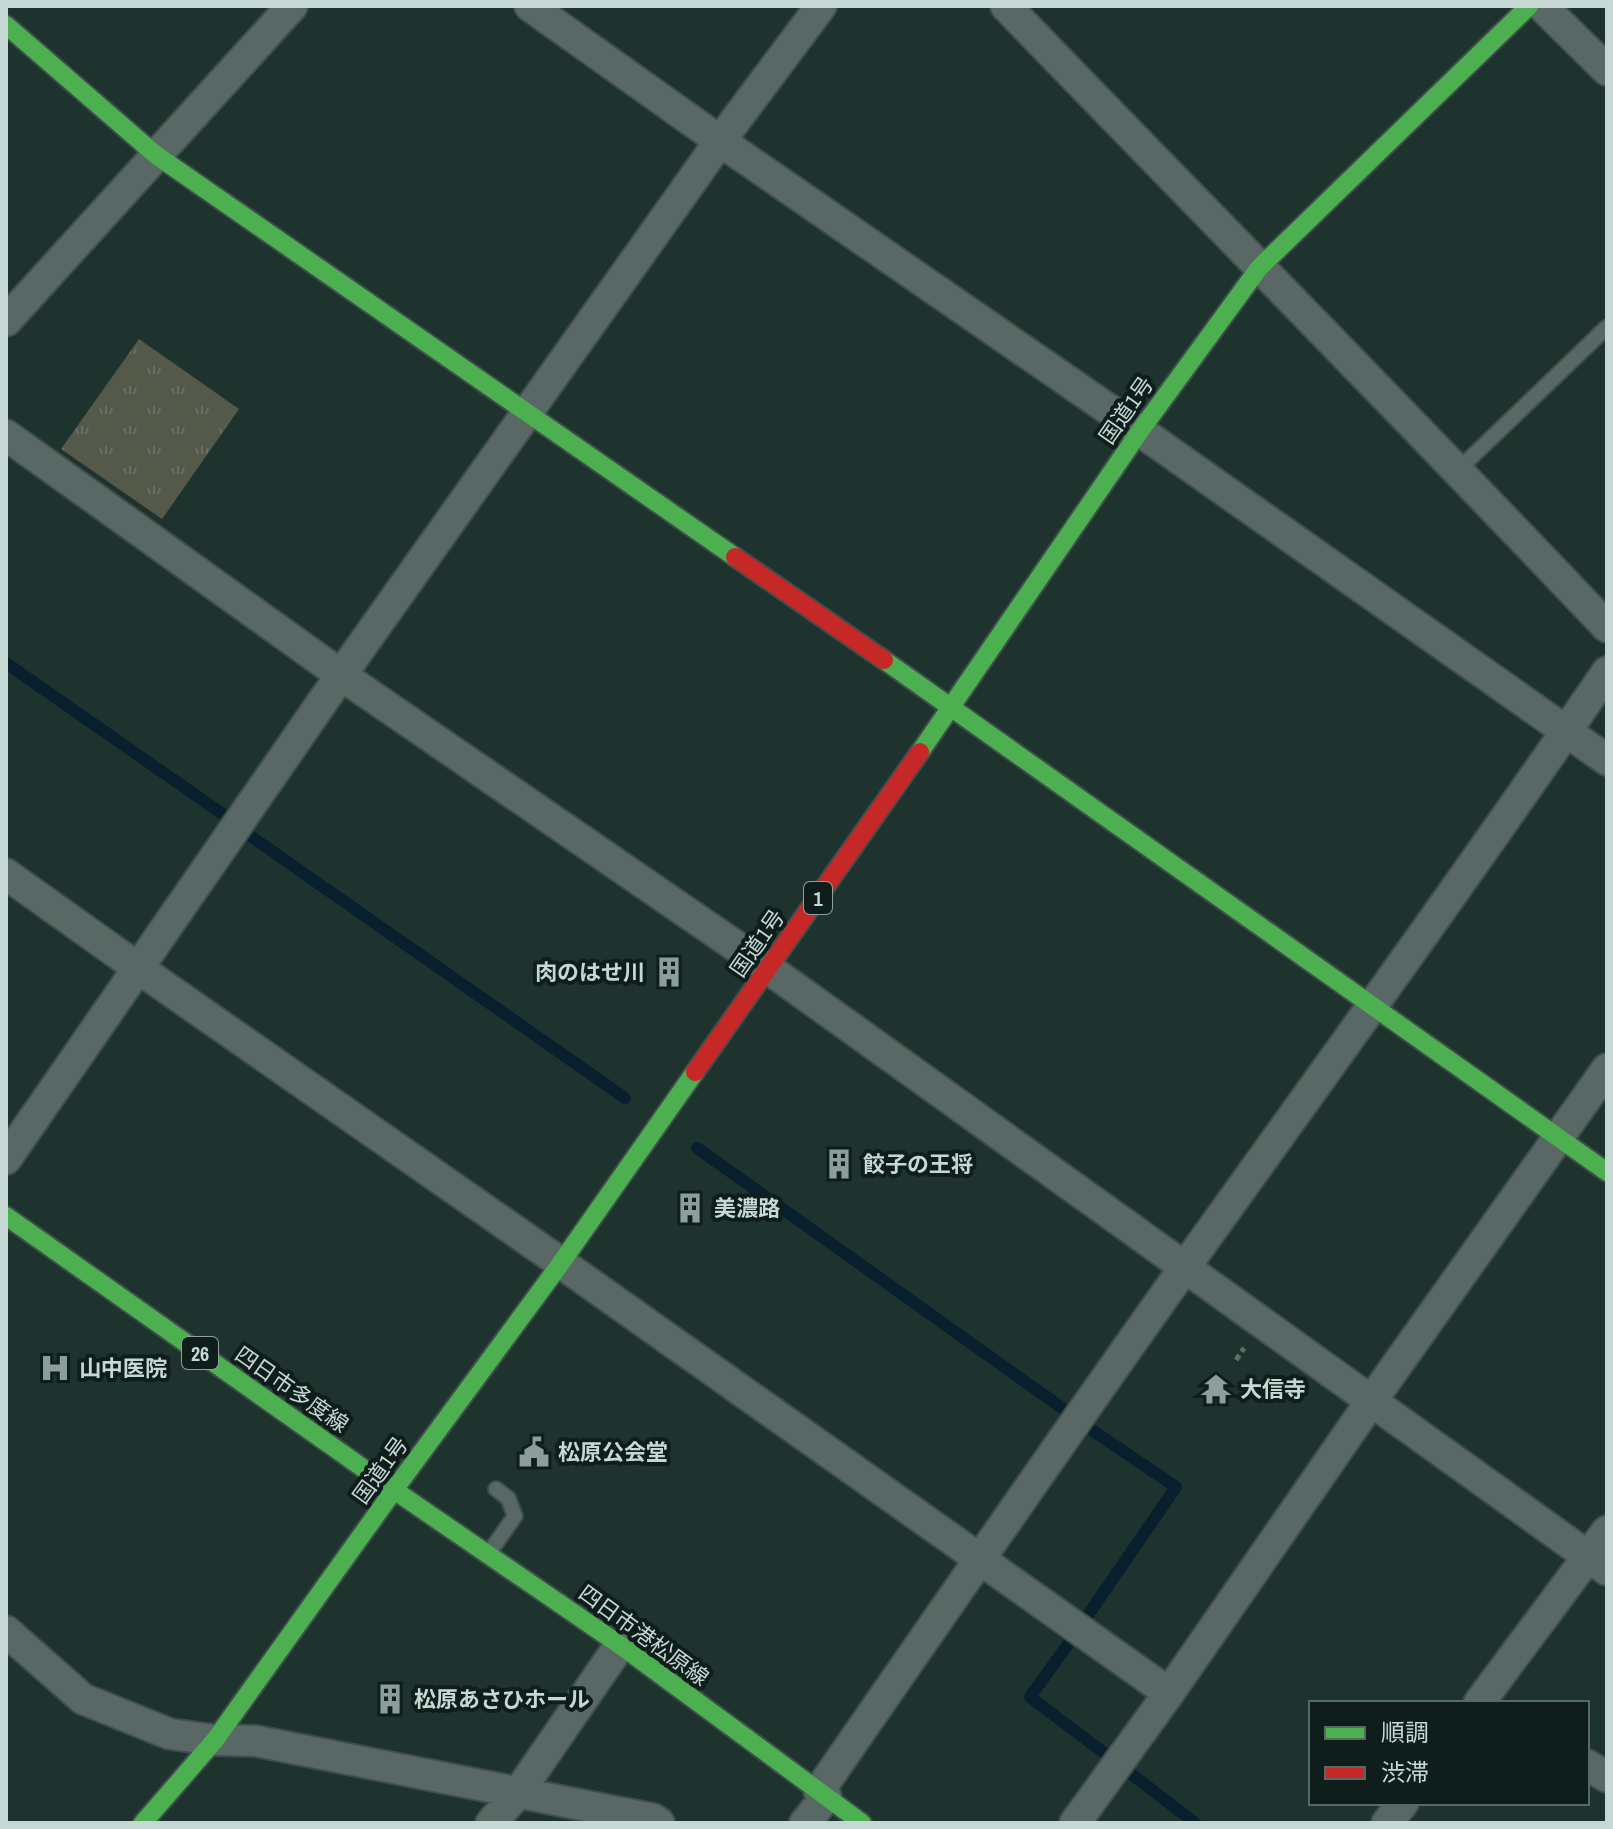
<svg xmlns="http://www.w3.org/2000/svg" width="1613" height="1829" font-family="'Archivo Narrow','Noto Sans JP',sans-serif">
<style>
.park{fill:url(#park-tufts)}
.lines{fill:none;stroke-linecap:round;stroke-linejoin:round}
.stream{stroke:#081f2d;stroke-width:12}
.lane-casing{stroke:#3e4e4b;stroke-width:18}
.street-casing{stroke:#3e4e4b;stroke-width:34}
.fast-casing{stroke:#3e4e4b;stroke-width:22}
.jam-casing{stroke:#3e4e4b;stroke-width:22}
.path{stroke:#606e6a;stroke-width:5;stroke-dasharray:6 4;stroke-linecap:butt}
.lane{stroke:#5a6865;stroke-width:14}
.street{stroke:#5a6865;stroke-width:30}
.fast{stroke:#4caf50;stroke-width:18}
.jam{stroke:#c62828;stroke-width:18}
.labels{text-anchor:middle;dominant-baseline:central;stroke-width:8;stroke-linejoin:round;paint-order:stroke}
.shield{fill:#0f1e1b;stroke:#8ea09c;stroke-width:2}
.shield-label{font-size:20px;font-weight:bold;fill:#c5d8d4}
.street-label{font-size:22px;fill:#c5d8d4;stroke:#0f1e1b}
.poi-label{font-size:22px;font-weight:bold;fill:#c5d8d4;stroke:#0f1e1b;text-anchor:start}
</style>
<defs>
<pattern id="park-tufts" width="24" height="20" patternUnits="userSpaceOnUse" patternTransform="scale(2)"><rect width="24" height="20" fill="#54594a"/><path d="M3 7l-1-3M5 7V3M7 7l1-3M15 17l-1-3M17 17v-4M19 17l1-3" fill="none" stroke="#6b7063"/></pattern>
</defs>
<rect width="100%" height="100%" fill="#1e322e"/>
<!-- park -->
<path class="park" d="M 139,339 L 239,409 L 162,519 L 61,449 Z"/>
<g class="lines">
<!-- stream -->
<path class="stream" d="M 6,663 L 224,815
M 249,835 L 625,1098
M 697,1148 L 1065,1410
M 1088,1615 L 1176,1487 L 1089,1428
M 1071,1640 L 1030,1697 L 1103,1752
M 1130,1773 L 1195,1823"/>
<!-- lane casing -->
<g class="lane-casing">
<path id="lane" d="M 1458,470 L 1607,327
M 491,1550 L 515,1516 L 508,1498 L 496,1489"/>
</g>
<!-- street casing -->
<g class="street-casing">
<path id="street" d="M 530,6 L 720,141 L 1140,431 L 1607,760
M 1006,6 C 1206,213 1409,418 1607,627
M 1542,6 L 1607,70
M 6,321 L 292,6
M 6,435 L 341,675 L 769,969 L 1607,1570
M 6,874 L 138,968 L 561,1263 L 1169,1693
M 6,1159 L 341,675 L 720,141 L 821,6
M 6,1631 L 83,1699 L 170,1734 L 215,1740 L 256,1741 L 653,1819 L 659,1823
M 1479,1703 L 1607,1531
M 1587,1765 L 1607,1777
M 819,1791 C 940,1616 1061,1441 1185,1267 C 1327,1069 1469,873 1607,672
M 491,1823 L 518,1793 L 620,1645
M 805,1823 L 826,1797
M 1075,1823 L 1169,1693 L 1372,1400 L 1607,1069
M 1387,1823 L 1403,1803"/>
</g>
<!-- fast casing -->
<g class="fast-casing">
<path id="fast" d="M 6,25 L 156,155 L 735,557
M 884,660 L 1607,1172
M 920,752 L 1140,431 L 1259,268 L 1529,6
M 6,1216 L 394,1490
M 394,1490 L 620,1645 L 862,1823
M 143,1823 L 215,1740 L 394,1490 L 561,1263 L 695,1072"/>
</g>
<!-- jam casing -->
<g class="jam-casing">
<path id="jam" d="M 735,557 L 884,660
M 695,1072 L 920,752"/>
</g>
<!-- path -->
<path class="path" d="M 1236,1360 L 1244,1348"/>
<!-- lane -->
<use href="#lane" class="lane"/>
<!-- street -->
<use href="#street" class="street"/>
<!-- fast -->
<use href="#fast" class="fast"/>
<!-- jam -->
<use href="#jam" class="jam"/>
</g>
<!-- icons -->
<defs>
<g id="building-bare" transform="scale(2.4)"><path d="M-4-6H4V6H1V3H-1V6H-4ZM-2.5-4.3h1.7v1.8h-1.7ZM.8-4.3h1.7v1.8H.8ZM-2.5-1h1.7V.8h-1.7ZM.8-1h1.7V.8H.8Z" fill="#8b9e9a" stroke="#0f1e1b" stroke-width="2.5" paint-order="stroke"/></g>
<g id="hospital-bare" transform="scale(2.4)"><path d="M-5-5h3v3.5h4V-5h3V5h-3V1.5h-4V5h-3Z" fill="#8b9e9a" stroke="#0f1e1b" stroke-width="2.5" paint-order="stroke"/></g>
<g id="temple-bare" transform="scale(2.4)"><path d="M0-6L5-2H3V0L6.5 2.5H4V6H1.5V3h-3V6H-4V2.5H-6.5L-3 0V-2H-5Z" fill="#8b9e9a" stroke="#0f1e1b" stroke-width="2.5" paint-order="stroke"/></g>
<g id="civic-bare" transform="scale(2.4)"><path d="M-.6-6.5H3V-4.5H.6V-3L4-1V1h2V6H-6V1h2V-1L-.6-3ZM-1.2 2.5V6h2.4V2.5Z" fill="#8b9e9a" stroke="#0f1e1b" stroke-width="2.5" paint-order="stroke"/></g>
</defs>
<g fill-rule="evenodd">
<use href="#building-bare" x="669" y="972"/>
<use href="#building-bare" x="839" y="1164"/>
<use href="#building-bare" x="690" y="1208"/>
<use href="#hospital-bare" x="55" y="1368"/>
<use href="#temple-bare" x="1216" y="1389"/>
<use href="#civic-bare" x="534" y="1452"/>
<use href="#building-bare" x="390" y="1699"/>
</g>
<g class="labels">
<!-- shield labels -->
<g class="shield">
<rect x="804" y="882" width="28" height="32" rx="6"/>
<rect x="182" y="1337" width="36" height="32" rx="6"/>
</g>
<g class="shield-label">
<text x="818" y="898">1</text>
<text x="200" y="1353">26</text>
</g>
<!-- street labels -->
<g class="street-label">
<text transform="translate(1126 410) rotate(-55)">国道1号</text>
<text transform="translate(757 943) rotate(-55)">国道1号</text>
<text transform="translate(292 1389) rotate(35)">四日市多度線</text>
<text transform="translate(380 1470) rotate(-54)">国道1号</text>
<text transform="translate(644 1635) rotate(36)">四日市港松原線</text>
</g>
<!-- poi labels -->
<g class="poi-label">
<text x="645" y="972" text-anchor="end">肉のはせ川</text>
<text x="863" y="1164">餃子の王将</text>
<text x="714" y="1208">美濃路</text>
<text x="79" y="1368">山中医院</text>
<text x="1240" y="1389">大信寺</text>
<text x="558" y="1452">松原公会堂</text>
<text x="414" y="1699">松原あさひホール</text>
</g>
</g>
<!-- border -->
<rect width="1613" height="1829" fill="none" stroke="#c5d8d4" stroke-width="16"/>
<!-- legend -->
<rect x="1309" y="1701" width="280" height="104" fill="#0f1e1b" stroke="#586865" stroke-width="2"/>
<rect x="1325" y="1727" width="40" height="12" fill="#4caf50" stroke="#586865" stroke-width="2"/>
<text x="1381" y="1741" font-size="24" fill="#c5d8d4">順調</text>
<rect x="1325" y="1767" width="40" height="12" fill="#c62828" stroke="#586865" stroke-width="2"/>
<text x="1381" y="1781" font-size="24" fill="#c5d8d4">渋滞</text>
</svg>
